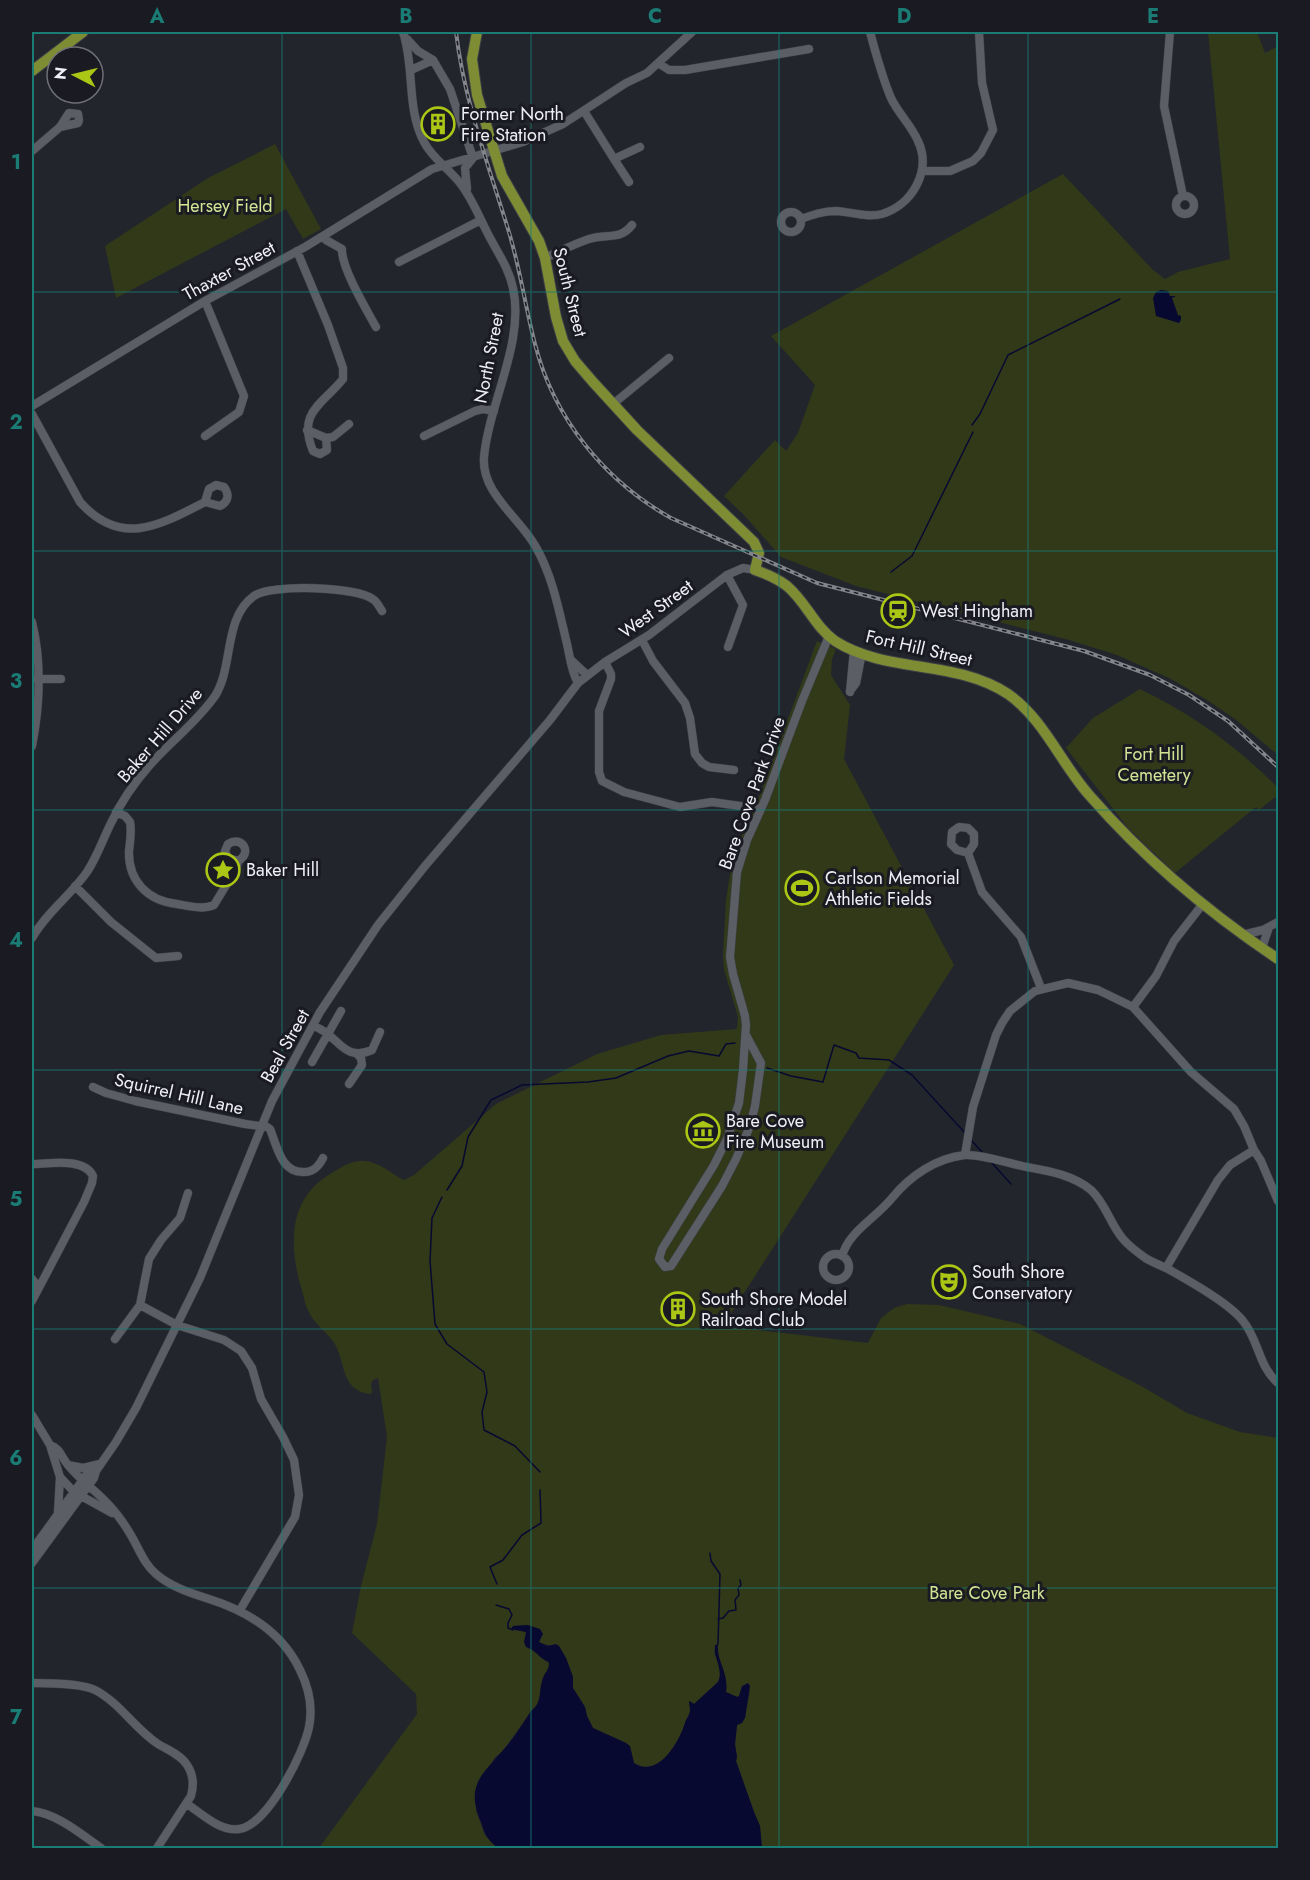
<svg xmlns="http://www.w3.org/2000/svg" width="1310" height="1880" font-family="Jost,sans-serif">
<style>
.green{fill:#323919}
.water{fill:#070930}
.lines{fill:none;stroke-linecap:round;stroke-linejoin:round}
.stream{stroke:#070930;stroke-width:1.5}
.minor-casing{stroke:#3e4046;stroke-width:9}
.major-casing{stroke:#3e4046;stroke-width:12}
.minor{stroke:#5c5e66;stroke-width:8}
.major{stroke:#7e8d34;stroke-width:10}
.rail-casing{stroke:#83858b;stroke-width:4}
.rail{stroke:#1a1b22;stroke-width:1.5;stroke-dasharray:4.5;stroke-linecap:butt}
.grid{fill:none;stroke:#1a7c75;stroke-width:1.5;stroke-opacity:0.55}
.labels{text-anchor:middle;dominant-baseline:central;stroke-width:6;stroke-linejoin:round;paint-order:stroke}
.poi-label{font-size:18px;fill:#eff0f5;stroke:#1a1b22;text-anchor:start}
.park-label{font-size:18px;fill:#d3e595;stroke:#1a1b22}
.street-label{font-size:18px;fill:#eff0f5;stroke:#1a1b22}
.neatline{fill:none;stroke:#1a7c75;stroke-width:2}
.grid-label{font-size:20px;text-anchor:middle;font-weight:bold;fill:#1a7c75}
</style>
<rect width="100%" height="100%" fill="#23252c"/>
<!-- green -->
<path class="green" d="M 1208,32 L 1257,32 L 1265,53 L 1278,46 L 1278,755 L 1235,719 L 1207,700 L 1171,679 L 1117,655 L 1069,640 L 856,586 L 781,557 L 745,516 L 724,496 L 775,440 L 786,451 L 798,433 L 815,385 L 771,336 L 1063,174 L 1152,269 L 1165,279 L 1178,272 L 1230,259 Z
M 275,144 L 321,229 L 303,239 L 286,209 L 116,298 L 105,246 L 208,178 Z
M 817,641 L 836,649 L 832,659 L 831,675 L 850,705 L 844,759 L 954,965 L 723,1326 L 868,1343 L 881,1318 L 894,1308 L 907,1304 L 939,1305 L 1020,1324 L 1143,1387 L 1187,1413 L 1240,1432 L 1278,1438 L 1278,1848 L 762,1848 L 760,1826 L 754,1812 L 736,1761 L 737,1757 L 735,1745 L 737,1725 L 745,1718 L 750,1690 L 737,1697 L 726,1692 C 729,1674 715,1659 718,1646 L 714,1652 C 718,1661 723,1673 718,1682 L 694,1704 L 690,1701 C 689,1704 690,1707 690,1710 C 690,1715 686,1719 685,1723 C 680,1743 658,1778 634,1763 L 630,1747 L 626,1743 L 593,1728 L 587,1716 L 585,1707 L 573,1688 L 573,1677 L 566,1658 L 559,1646 L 541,1644 L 528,1625 L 513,1626 L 515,1630 L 526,1632 L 536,1651 L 549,1663 L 549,1670 L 543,1677 L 539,1702 L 537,1707 L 531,1711 L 503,1751 L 495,1757 L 476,1791 L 476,1811 L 485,1836 L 498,1848 L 319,1848 L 417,1714 L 416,1694 L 352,1633 L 361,1586 L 377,1524 L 387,1437 L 378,1378 L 373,1380 L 371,1384 L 372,1391 L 371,1394 C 342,1391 346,1367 336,1346 C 329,1333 314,1325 308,1310 C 304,1302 303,1292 300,1284 C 289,1242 289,1199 330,1174 C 340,1168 351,1160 363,1161 C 379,1161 391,1174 404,1180 L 414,1175 L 496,1104 L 597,1054 L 661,1035 L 737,1029 L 738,1017 L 724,969 L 723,954 L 726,900 L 732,862 L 739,841 L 757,802 Z
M 1140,689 C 1192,714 1238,747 1278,788 L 1278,795 L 1259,810 L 1256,807 L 1175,873 L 1128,828 L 1066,748 L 1093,718 Z"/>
<!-- water -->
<path class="water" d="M 1161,290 L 1168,291 L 1170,296 L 1176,296 L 1172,298 L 1178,315 L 1181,316 L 1181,320 L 1179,323 L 1156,316 L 1153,298 L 1156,292 Z
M 528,1625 L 540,1629 L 543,1634 L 539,1642 L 548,1646 L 556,1644 L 559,1646 L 566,1658 L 573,1677 L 573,1688 L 585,1707 L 587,1716 L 593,1728 L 626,1743 L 630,1746 L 634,1763 C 658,1779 679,1742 685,1723 C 686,1719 690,1715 690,1710 C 690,1707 689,1704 689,1701 L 694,1704 L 718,1682 C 724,1670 713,1658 715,1645 L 718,1644 C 716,1661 729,1672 726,1692 L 737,1697 L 739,1696 L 742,1686 L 748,1683 L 750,1686 L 745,1718 L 742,1723 L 737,1725 L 735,1744 L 737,1757 L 736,1761 L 754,1812 L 760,1826 L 762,1848 L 498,1848 C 488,1841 485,1834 481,1822 C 465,1785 482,1775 504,1749 C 514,1738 523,1724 531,1711 C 543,1702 538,1691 543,1678 C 545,1672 549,1670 549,1663 C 548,1661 545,1661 543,1659 C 536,1654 536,1651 526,1647 L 524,1642 L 526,1632 L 511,1629 L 513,1626 Z"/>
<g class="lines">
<!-- stream -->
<path class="stream" d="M 972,425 L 980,414 L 1008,355 L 1120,299
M 891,572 L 912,556 L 973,432
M 767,1068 L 791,1076 L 823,1082 L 834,1045 L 856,1053 L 859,1058 L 889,1060 L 912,1075 L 966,1134
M 971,1140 L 982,1152
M 991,1162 L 1011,1184
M 447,1190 L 462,1166 L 468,1137 L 491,1100 L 522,1085 L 588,1082 L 616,1078 L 668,1056 L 689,1051 L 719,1056 L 726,1044 L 735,1043
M 442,1197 L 432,1218 L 430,1261 L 435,1324 L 447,1344 L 484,1372 L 487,1392 L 482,1412 L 484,1430 L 515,1446 L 540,1472
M 710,1553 L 711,1561 L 720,1574 L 718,1644
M 497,1584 L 490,1567 L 503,1560 L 522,1535 L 541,1523 L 540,1490
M 496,1605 L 509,1609 L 512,1615 L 508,1623 L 508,1628 L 513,1630
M 718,1619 L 723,1618 L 729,1611 L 736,1610 L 735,1600 L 739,1595 L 738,1588 L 741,1585 L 740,1580"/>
<!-- minor casing -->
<g class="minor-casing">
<path id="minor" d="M 403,32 C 415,68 406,108 424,142 C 432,158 449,169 460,183 C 472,198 479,217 488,234 C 497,252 509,268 513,288 C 525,342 489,403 484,457 C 481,494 521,518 537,549 C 553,578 559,611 567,644 C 570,657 571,671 578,683
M 1170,32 L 1164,106 L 1183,196
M 407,39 L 418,51 L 433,60 L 450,89 L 473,158 L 465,168 L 467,189
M 658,63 L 669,70 L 685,70 L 809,49
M 411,70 L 433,60
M 584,111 L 614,159 L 640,147
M 32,151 L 60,127 L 69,113 L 78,114 L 79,120 L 78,123 L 60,127
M 614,159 L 629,182
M 922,171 L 950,171 L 973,161 L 981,153 L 993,130 L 982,83 L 979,32
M1176 205a9 9 0 1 1 18 0a9 9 0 1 1-18 0Z
M781 222a10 10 0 1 1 20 0a10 10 0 1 1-20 0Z
M 801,219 C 812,215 823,211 836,211 C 852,212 867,218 882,214 C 912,205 932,171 918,141 C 911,125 898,113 891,98 C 882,77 876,54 870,32
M 323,236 L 326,240 L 342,249 C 341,267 366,309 376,327
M 297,251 L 328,325 L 343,368 L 343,379 C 322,405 297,412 313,451 L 320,454 L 327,450 L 326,438 L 333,437 L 349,424
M 545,258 C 560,251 574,244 589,239 C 606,233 620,241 632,225
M 399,262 L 481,220
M 613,404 L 669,358
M 32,406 L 205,301 L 305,247 L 432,169 L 523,142 L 563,124 L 626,83 L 647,73 L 692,32
M 32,414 L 80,502 C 121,548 160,525 205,502
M 307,430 L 326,438
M 205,436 L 239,412 L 244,396 L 205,301
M 424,436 L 475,411 L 483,409 L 494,411
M 216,485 L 224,487 C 230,495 228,502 220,506 L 205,502 L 209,489 Z
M 727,575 L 743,605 L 728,647
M 32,622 C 42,663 40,705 32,746
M 642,640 L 653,661 L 685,703 L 690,718 L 695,754 L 702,763 L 709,767 L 734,770
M 571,660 L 587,675
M 605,662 L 611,674 L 611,679 L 599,711 L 599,772 L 602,781 L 624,792 L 680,807 L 712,802 L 761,809
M 32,679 L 61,679
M 850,691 L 856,683 L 862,653
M 850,692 L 854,650
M 116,812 L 125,816 L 130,822 C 132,832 130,841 129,851 C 128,881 148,901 177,904 C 189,906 203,910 214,905 L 236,869 L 238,861 C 253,853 242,835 228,844 L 225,851 L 228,858 L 238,861
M 968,853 L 957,850 L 951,844 L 952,832 L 959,827 L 968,828 L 974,834 L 974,844 L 968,853 L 982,892 L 1021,937 L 1041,988
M 75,886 L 111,922 L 156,958 L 178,956
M 1242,935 L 1263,930 L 1278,922
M 32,938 C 46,913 70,896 87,872 C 97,857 103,839 111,823 C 121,802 134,783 149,766 C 170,742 197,722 215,696 C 234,666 223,618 254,596 C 270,584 358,586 374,600 C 377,602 380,608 382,611
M 1262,948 L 1269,927
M 1133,1007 L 1156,976 L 1174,941 L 1202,905
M 313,1026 C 338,1033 342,1063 372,1050 L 380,1032
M 746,1035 L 761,1063 L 755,1106 L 750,1126 L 736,1159 L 722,1186 L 671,1266 L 665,1267 L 659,1259 L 662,1249 L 714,1165 L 727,1139 L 739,1103 L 743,1070 L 746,1025 L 745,1016 L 733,974 L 730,957 L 737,872 L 747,840 L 765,800 L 802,701 L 829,636
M 312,1062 L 341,1011
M 349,1084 L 362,1065 L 361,1058 L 357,1054
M 93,1087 L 106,1093 L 135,1101 L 245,1124 L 267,1127 L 270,1129 C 277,1146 281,1173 304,1172 C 314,1172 319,1166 323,1158
M 965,1155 L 973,1107 L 996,1035 L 1002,1023 L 1010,1011 L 1035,991 L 1068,983 L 1098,990 L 1133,1007 L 1191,1072 L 1234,1109 L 1244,1126 L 1254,1150 L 1261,1161 L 1278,1201
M 32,1164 C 49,1164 84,1157 93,1176 L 92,1183 L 84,1202 L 32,1301
M823 1267a13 13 0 1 1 26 0a13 13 0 1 1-26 0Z
M 842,1256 C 849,1231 876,1218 892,1198 C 910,1176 936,1158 965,1155 C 983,1154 1009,1164 1027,1167 C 1049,1171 1073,1175 1091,1190 C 1106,1204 1110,1224 1123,1239 C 1129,1246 1137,1252 1144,1257 C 1151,1262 1160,1265 1168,1269 C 1189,1281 1229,1303 1243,1321 C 1259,1340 1258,1366 1278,1383
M 1166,1268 L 1218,1180 L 1230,1165 L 1254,1150
M 32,1279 L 38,1287
M 140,1305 L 177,1325 L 224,1340 L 241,1351 L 252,1368 L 261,1399 L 283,1437 L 294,1460 L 299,1495 L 295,1517 L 240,1610
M 115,1339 L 140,1305 L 149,1259 L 161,1240 L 180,1218 L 188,1193
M 32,1415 L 50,1445 L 60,1477 L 74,1492 L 112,1513
M 50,1445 C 61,1449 61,1457 68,1465 C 79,1479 95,1490 107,1503 C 115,1511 123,1522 129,1532 C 138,1546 143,1563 156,1574 C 171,1587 191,1593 209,1599 C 247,1611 282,1632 300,1670 C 309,1688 313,1707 309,1727 C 304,1753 267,1826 239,1829 C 220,1832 201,1813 187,1804
M 68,1465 L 83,1468 L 100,1464
M 58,1512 L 60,1477
M 32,1550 L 87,1474 L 96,1471
M 32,1563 L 94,1478 L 96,1471 L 116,1442 L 136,1408 L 200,1278 L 272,1101 L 320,1012 L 378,925 L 425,866 L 550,720 L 578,683 L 605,662 L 649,635 L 727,575 L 743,568 L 755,570
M 32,1683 C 48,1683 81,1683 95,1690 C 120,1703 135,1729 158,1744 C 168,1750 181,1755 187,1765 C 194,1775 194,1785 191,1796 L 157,1848
M 32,1811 C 56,1813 81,1834 101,1848"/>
</g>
<!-- major casing -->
<g class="major-casing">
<path id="major" d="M 477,32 L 472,59 L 477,95 L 502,176 L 539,241 L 545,258 L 556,317 L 563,341 L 575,361 L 593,382 L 637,430 L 754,542 L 759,553 L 755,570 C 767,574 778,579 787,586 C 806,602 815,627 835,641 C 887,674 955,659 1008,694 C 1045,720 1061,764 1090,796 C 1145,859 1209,913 1278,959
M 32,71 L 83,32"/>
</g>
<!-- minor -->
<use href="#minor" class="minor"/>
<!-- major -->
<use href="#major" class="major"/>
<!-- rail casing -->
<g class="rail-casing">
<path id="rail" d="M 456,32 C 464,100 488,164 508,229 C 520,267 525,306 535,344 C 554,419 605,481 671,518 L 817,583 L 1084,651 L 1150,675 L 1189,695 L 1228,721 L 1278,767"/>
</g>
<!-- rail -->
<use href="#rail" class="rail"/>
</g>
<!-- grid -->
<path class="grid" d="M 282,32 L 282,1848M 531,32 L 531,1848M 779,32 L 779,1848M 1028,32 L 1028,1848M 32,292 L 1278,292M 32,551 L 1278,551M 32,810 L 1278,810M 32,1070 L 1278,1070M 32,1329 L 1278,1329M 32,1588 L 1278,1588"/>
<!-- icons -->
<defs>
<g id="building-ring" transform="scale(1.725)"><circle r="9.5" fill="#1a1b22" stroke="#abc614" stroke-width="1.5"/><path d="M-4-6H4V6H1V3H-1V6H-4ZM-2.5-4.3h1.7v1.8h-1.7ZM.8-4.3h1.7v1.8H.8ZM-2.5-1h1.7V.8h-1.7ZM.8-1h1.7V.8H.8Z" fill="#abc614"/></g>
<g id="station-ring" transform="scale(1.725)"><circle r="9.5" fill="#1a1b22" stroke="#abc614" stroke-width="1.5"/><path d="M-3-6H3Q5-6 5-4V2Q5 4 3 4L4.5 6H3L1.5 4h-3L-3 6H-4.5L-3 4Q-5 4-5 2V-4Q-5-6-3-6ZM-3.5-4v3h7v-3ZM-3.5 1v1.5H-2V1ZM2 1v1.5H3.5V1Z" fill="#abc614"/></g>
<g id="sight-ring" transform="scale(1.725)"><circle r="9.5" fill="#1a1b22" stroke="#abc614" stroke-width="1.5"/><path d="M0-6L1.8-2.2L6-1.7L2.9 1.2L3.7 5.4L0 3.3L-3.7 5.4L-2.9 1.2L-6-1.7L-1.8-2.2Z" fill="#abc614"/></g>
<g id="stadium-ring" transform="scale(1.725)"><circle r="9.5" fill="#1a1b22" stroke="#abc614" stroke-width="1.5"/><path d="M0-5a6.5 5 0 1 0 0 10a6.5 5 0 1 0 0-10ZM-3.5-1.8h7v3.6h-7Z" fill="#abc614"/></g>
<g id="museum-ring" transform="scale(1.725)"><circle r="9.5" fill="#1a1b22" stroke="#abc614" stroke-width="1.5"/><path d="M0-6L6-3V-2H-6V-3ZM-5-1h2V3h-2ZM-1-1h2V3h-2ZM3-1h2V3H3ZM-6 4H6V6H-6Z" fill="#abc614"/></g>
<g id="theatre-ring" transform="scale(1.725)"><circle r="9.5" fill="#1a1b22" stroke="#abc614" stroke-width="1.5"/><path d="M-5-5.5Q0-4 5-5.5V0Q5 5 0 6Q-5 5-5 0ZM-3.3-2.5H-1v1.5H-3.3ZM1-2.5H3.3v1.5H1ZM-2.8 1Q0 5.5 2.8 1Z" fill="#abc614"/></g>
</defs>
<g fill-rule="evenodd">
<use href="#building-ring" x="438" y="124"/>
<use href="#station-ring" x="898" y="611"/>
<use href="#sight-ring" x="223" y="870"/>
<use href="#stadium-ring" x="802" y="888"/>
<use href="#museum-ring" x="703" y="1131"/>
<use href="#theatre-ring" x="949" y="1282"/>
<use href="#building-ring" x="678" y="1309"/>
</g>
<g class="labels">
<!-- poi labels -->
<g class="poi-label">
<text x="461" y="114">Former North<tspan x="461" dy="21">Fire Station</tspan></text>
<text x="921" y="611">West Hingham</text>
<text x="246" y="870">Baker Hill</text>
<text x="825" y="878">Carlson Memorial<tspan x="825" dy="21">Athletic Fields</tspan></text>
<text x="726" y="1121">Bare Cove<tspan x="726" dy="21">Fire Museum</tspan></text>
<text x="972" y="1272">South Shore<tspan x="972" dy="21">Conservatory</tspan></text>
<text x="701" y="1299">South Shore Model<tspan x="701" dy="21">Railroad Club</tspan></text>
</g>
<!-- park labels -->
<g class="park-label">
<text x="225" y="206">Hersey Field</text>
<text x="1154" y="754">Fort Hill<tspan x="1154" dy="21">Cemetery</tspan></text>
<text x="987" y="1593">Bare Cove Park</text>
</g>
<!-- street labels -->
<g class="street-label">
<text transform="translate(229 271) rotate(-29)">Thaxter Street</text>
<text transform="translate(570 292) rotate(76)">South Street</text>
<text transform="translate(489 358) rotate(-79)">North Street</text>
<text transform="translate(656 609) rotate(-36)">West Street</text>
<text transform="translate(919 648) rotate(13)">Fort Hill Street</text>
<text transform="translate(160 735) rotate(-49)">Baker Hill Drive</text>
<text transform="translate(752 793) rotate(-70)">Bare Cove Park Drive</text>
<text transform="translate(285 1046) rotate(-61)">Beal Street</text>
<text transform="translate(179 1094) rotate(13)">Squirrel Hill Lane</text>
</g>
</g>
<!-- border -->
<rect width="1310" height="1880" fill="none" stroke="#1a1b22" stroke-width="66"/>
<!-- north arrow -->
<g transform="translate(75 75) rotate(277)"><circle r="28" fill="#1a1b22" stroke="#6f7076" stroke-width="1.5"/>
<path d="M0-4.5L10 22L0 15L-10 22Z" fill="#abc614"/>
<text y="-9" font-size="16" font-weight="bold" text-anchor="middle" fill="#eff0f5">N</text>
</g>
<rect x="33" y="33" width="1244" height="1814" class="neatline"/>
<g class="grid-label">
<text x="157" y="23">A</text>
<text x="406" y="23">B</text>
<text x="655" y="23">C</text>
<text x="904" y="23">D</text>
<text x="1153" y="23">E</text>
<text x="16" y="169">1</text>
<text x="16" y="429">2</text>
<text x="16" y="688">3</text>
<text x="16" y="947">4</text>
<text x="16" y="1206">5</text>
<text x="16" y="1465">6</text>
<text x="16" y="1724">7</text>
</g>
</svg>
